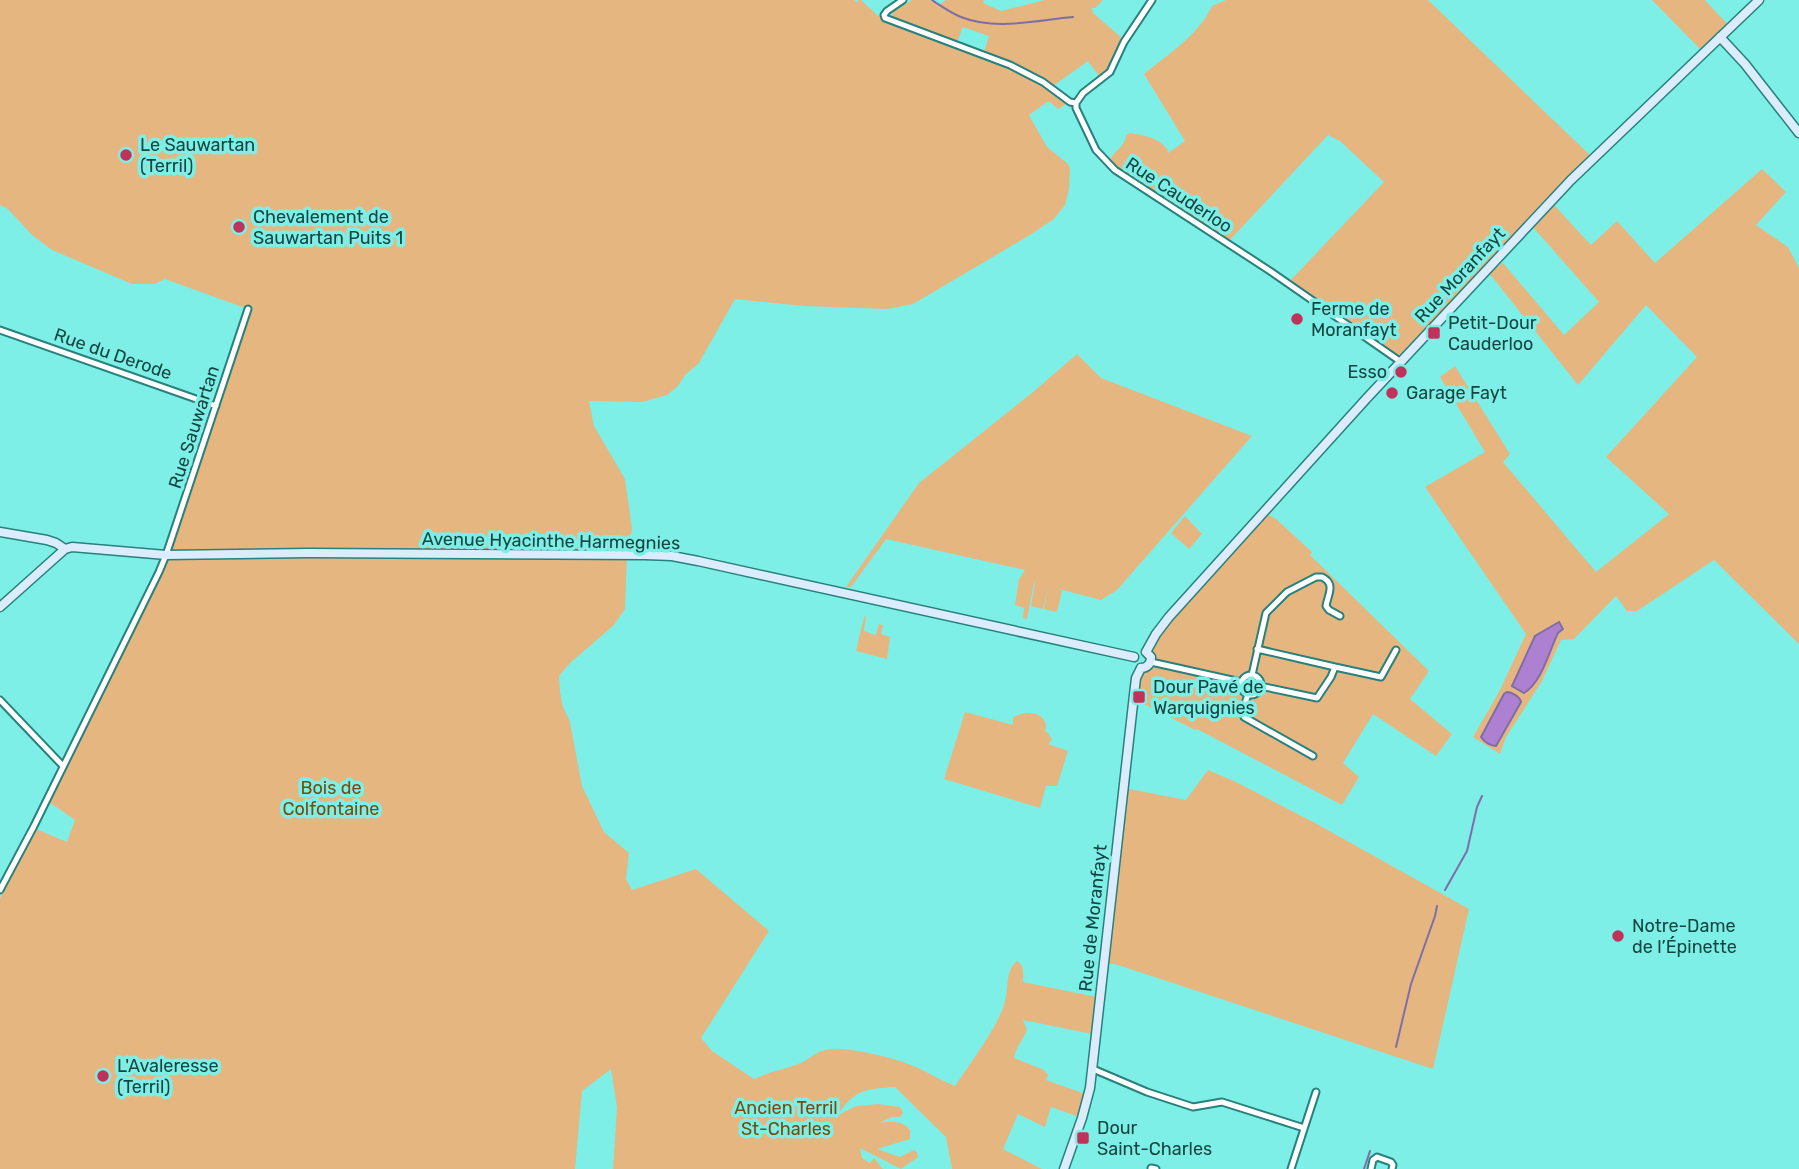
<svg xmlns="http://www.w3.org/2000/svg" width="1799" height="1169" font-family="Rubik,sans-serif">
<style>
.green{fill:#e5b680}
.water{fill:#ad80d1;stroke:#7f6ea6;stroke-width:2}
.lines{fill:none;stroke-linecap:round;stroke-linejoin:round}
.stream{stroke:#7f6ea6;stroke-width:2}
.street-casing{stroke:#27817c;stroke-width:9}
.secondary-casing{stroke:#27817c;stroke-width:11}
.street{stroke:#fff;stroke-width:5}
.secondary{stroke:#daecfe;stroke-width:8}
.poi-dot{fill:#c1325a;stroke:#7eefe6;stroke-width:2.5}
.labels{text-anchor:middle;dominant-baseline:central;stroke-width:7;stroke-linejoin:round;paint-order:stroke}
.poi-label{font-size:18px;fill:#144542;stroke:#7eefe6;text-anchor:start}
.street-label{font-size:18px;fill:#144542;stroke:#7eefe6}
.park-label{font-size:18px;fill:#764b0b;stroke:#7eefe6}
</style>
<rect width="100%" height="100%" fill="#7eefe6"/>
<!-- green -->
<path class="green" d="M 0,0 L 854,0 L 858,3 L 858,0 L 861,0 L 878,16 L 884,15 L 1034,77 L 1066,101 L 1065,105 L 1058,109 L 1050,102 L 1047,102 L 1029,115 L 1047,147 L 1067,163 L 1070,168 L 1069,189 L 1065,205 L 1054,219 L 1030,235 L 913,304 L 888,309 L 804,306 L 735,299 L 699,363 L 685,375 L 678,386 L 667,395 L 642,402 L 589,401 L 594,426 L 625,479 L 632,529 L 627,555 L 625,609 L 614,625 L 570,663 L 559,676 L 560,692 L 563,707 L 570,722 L 582,786 L 604,832 L 629,853 L 626,879 L 632,890 L 696,869 L 769,931 L 701,1038 L 712,1051 L 754,1079 C 769,1072 785,1069 801,1063 C 809,1059 816,1052 825,1050 C 845,1045 896,1058 916,1067 C 929,1073 942,1081 955,1086 C 969,1065 1000,1024 1005,1001 C 1009,988 1005,970 1017,961 C 1025,966 1023,974 1023,982 L 1101,998 L 1097,1035 L 1023,1020 L 1027,1030 C 1023,1040 1016,1047 1014,1058 L 1044,1070 L 1048,1075 L 1046,1080 L 1088,1095 L 1082,1118 L 1051,1107 L 1045,1127 L 1018,1114 L 1003,1149 L 1042,1169 L 952,1169 L 946,1137 L 895,1087 C 867,1089 854,1089 838,1115 L 856,1106 L 878,1104 L 900,1107 L 903,1113 L 900,1117 L 892,1117 L 879,1123 C 890,1121 902,1120 910,1130 L 910,1139 L 877,1149 L 900,1157 L 914,1150 L 917,1153 L 918,1157 L 901,1169 L 860,1148 L 862,1158 L 870,1163 L 874,1158 L 883,1169 L 613,1169 L 617,1107 L 611,1069 L 582,1091 L 575,1169 L 0,1169 L 0,898 L 36,829 L 67,842 L 75,820 L 49,802 L 162,574 L 159,572 L 248,309 L 165,279 L 155,284 L 132,284 L 52,250 L 32,235 L 8,209 L 0,205 Z
M 912,0 L 932,0 L 939,5 L 946,0 L 984,0 L 983,3 L 1001,11 L 1045,0 L 1103,0 L 1095,8 L 1092,8 L 1093,13 L 1122,38 C 1115,52 1113,68 1100,77 L 1088,61 L 1053,86 L 1012,63 L 984,52 L 989,36 L 963,27 L 957,42 L 894,19 L 892,17 L 893,12 Z
M 1226,0 L 1428,0 L 1593,158 L 1401,362 L 1287,284 L 1384,182 L 1340,141 L 1328,135 L 1227,243 L 1109,164 C 1110,152 1125,149 1126,135 L 1130,133 C 1146,136 1158,137 1168,150 L 1168,153 L 1185,141 L 1144,74 C 1168,54 1199,35 1212,6 Z
M 1652,0 L 1705,0 L 1730,27 L 1703,52 Z
M 1762,169 L 1786,192 L 1756,225 L 1788,247 L 1799,268 L 1799,644 L 1714,560 L 1637,611 L 1627,611 L 1616,596 L 1574,639 L 1561,640 L 1542,681 L 1506,737 L 1500,754 L 1473,737 L 1500,690 L 1526,634 L 1425,487 L 1485,452 L 1440,377 L 1455,366 L 1510,454 L 1503,462 L 1596,572 L 1669,514 L 1606,457 L 1697,357 L 1646,305 L 1578,385 L 1489,273 L 1503,263 L 1564,335 L 1599,302 L 1532,226 L 1553,204 L 1591,245 L 1617,221 L 1655,263 Z
M 1077,354 L 1101,378 L 1252,436 L 1117,590 L 1101,600 L 1059,589 L 1062,591 L 1057,612 L 1044,609 L 1048,587 L 1043,609 L 1031,606 L 1035,583 L 1034,583 L 1027,619 L 1023,618 L 1024,608 L 1015,605 L 1019,579 L 1025,570 L 886,539 L 851,587 L 846,587 L 919,483 L 1033,392 Z
M 1264,512 L 1276,519 L 1312,552 L 1310,555 L 1429,671 L 1410,699 L 1452,734 L 1436,756 L 1373,714 L 1343,763 L 1359,777 L 1342,805 L 1197,729 L 1195,730 L 1134,699 L 1140,672 L 1149,667 L 1157,668 L 1159,661 L 1155,658 L 1150,650 L 1153,640 Z
M 1185,516 L 1202,534 L 1189,549 L 1171,533 Z
M 866,616 L 864,631 L 875,635 L 874,640 L 879,624 L 883,625 L 881,634 L 890,637 L 887,659 L 856,651 L 864,617 Z
M 965,712 L 1013,725 L 1013,718 C 1025,708 1051,713 1045,731 L 1049,734 L 1052,740 L 1048,744 L 1068,751 L 1057,786 L 1046,786 L 1040,808 L 944,779 Z
M 1208,770 L 1236,782 L 1315,823 L 1469,909 L 1433,1069 L 1118,965 L 1108,963 L 1124,788 L 1186,800 Z"/>
<!-- water -->
<path class="water" d="M 1559,622 L 1563,629 L 1558,633 C 1549,651 1542,682 1524,693 L 1512,686 L 1535,636 Z
M 1507,692 C 1512,692 1520,697 1521,702 L 1496,746 C 1491,746 1484,742 1481,737 L 1504,694 Z"/>
<g class="lines">
<!-- stream -->
<path class="stream" d="M 932,0 C 941,6 951,13 961,17 C 996,31 1037,20 1073,17
M 1445,890 L 1467,851 L 1477,807 L 1482,796
M 1396,1047 L 1411,984 L 1435,916 L 1437,906
M 1364,1169 L 1370,1151"/>
<!-- street casing -->
<g class="street-casing">
<path id="street" d="M 903,0 L 887,11 L 884,15 L 885,18 L 1010,65 L 1043,82 L 1070,102 L 1076,103
M 1152,0 L 1124,42 L 1110,72 L 1083,93 L 1076,103 L 1076,108 L 1096,150 L 1115,170 L 1270,271 L 1401,362
M 0,330 L 216,406
M 1257,649 L 1335,667
M 1151,662 L 1241,682
M 1252,675 L 1266,613 L 1287,592 L 1316,577 L 1322,577 C 1336,584 1328,594 1326,606 L 1329,610 L 1340,616
M1241 685a10 10 0 1 1 20 0a10 10 0 1 1-20 0Z
M 1260,686 L 1317,698 L 1331,677 L 1335,667 L 1381,677 L 1396,650
M 1248,694 L 1243,710 L 1244,717 L 1313,756
M 0,700 L 63,766
M 0,890 L 34,826 L 159,572 L 166,555 L 248,309
M 1093,1069 L 1147,1092 L 1193,1107 L 1222,1102 L 1304,1128
M 1151,1168 L 1156,1169
M 1291,1169 L 1316,1092
M 1371,1169 L 1373,1160 L 1377,1157 L 1391,1162 L 1393,1165 L 1392,1169"/>
</g>
<!-- secondary casing -->
<g class="secondary-casing">
<path id="secondary" d="M 1720,37 L 1745,64 L 1799,133
M 0,532 L 47,540 L 56,543 L 65,549
M 0,607 L 65,549 L 72,547 L 166,555 L 308,553 L 645,555 L 672,556 L 698,561 L 1134,657
M 1146,652 L 1156,634 L 1169,617 L 1367,398 L 1571,180 L 1759,0
M 1141,668 C 1147,668 1151,664 1151,657 L 1146,652
M 1064,1169 L 1082,1118 L 1090,1088 L 1134,695 L 1136,678 L 1141,668"/>
</g>
<!-- street -->
<use href="#street" class="street"/>
<!-- secondary -->
<use href="#secondary" class="secondary"/>
</g>
<!-- markers -->
<g class="poi-dot">
<circle cx="126" cy="155" r="7"/>
<circle cx="239" cy="227" r="7"/>
<circle cx="1297" cy="319" r="7"/>
<rect x="1427" y="326" width="14" height="14" rx="3.5"/>
<circle cx="1401" cy="372" r="7"/>
<circle cx="1392" cy="393" r="7"/>
<rect x="1132" y="690" width="14" height="14" rx="3.5"/>
<circle cx="1618" cy="936" r="7"/>
<circle cx="103" cy="1076" r="7"/>
<rect x="1076" y="1131" width="14" height="14" rx="3.5"/>
</g>
<g class="labels">
<!-- poi labels -->
<g class="poi-label">
<text x="140" y="145">Le Sauwartan<tspan x="140" dy="21">(Terril)</tspan></text>
<text x="253" y="217">Chevalement de<tspan x="253" dy="21">Sauwartan Puits 1</tspan></text>
<text x="1311" y="309">Ferme de<tspan x="1311" dy="21">Moranfayt</tspan></text>
<text x="1448" y="323">Petit-Dour<tspan x="1448" dy="21">Cauderloo</tspan></text>
<text x="1387" y="372" text-anchor="end">Esso</text>
<text x="1406" y="393">Garage Fayt</text>
<text x="1153" y="687">Dour Pavé de<tspan x="1153" dy="21">Warquignies</tspan></text>
<text x="1632" y="926">Notre-Dame<tspan x="1632" dy="21">de l’Épinette</tspan></text>
<text x="117" y="1066">L'Avaleresse<tspan x="117" dy="21">(Terril)</tspan></text>
<text x="1097" y="1128">Dour<tspan x="1097" dy="21">Saint-Charles</tspan></text>
</g>
<!-- street labels -->
<g class="street-label">
<text transform="translate(1179 195) rotate(33)">Rue Cauderloo</text>
<text transform="translate(1460 275) rotate(-47)">Rue Moranfayt</text>
<text transform="translate(113 354) rotate(19)">Rue du Derode</text>
<text transform="translate(194 427) rotate(-72)">Rue Sauwartan</text>
<text transform="translate(551 541) rotate(1)">Avenue Hyacinthe Harmegnies</text>
<text transform="translate(1093 918) rotate(-84)">Rue de Moranfayt</text>
</g>
<!-- park labels -->
<g class="park-label">
<text x="331" y="788">Bois de<tspan x="331" dy="21">Colfontaine</tspan></text>
<text x="786" y="1108">Ancien Terril<tspan x="786" dy="21">St-Charles</tspan></text>
</g>
</g>
</svg>
